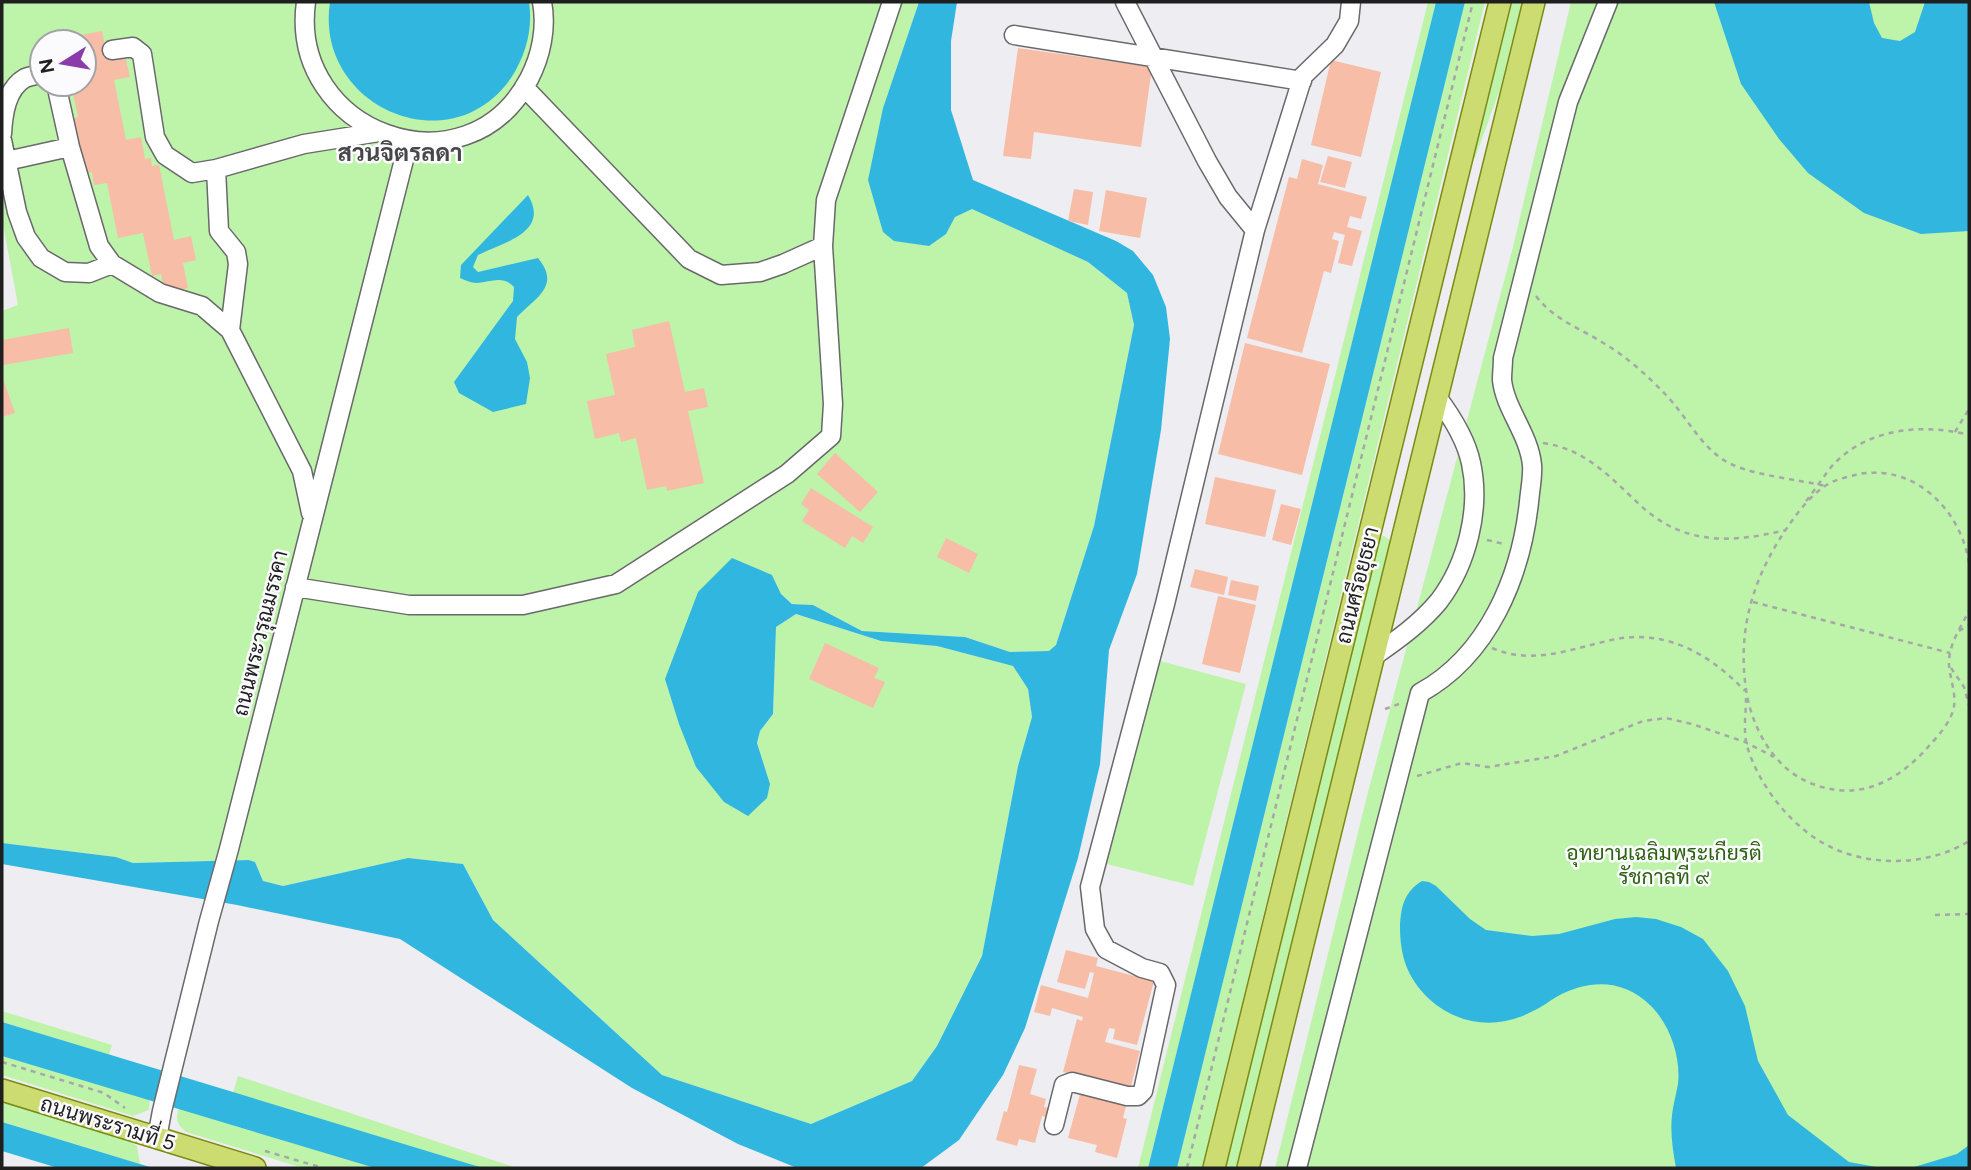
<svg xmlns="http://www.w3.org/2000/svg" width="1971" height="1170" font-family="Figtree,Sarabun,sans-serif">
<style>
.green{fill:#bef3aa;fill-rule:evenodd}
.water{fill:#31b7df}
.building{fill:#f7bda7}
.lines{fill:none;stroke-linecap:round;stroke-linejoin:round}
.minor-casing{stroke:#69686b;stroke-width:21}
.major-casing{stroke:#7b8a16;stroke-width:24}
.path{stroke:#a7a6a9;stroke-width:2.5;stroke-dasharray:5 5;stroke-linecap:butt}
.minor{stroke:#fff;stroke-width:18}
.major{stroke:#cddc70;stroke-width:21}
.labels{text-anchor:middle;dominant-baseline:central;stroke-width:5;stroke-linejoin:round;paint-order:stroke}
.street-label{font-size:21px;fill:#1f1f20;stroke:#fbfbfe}
.park-label{font-size:21px;fill:#2e6213;stroke:#fbfbfe}
.quarter-label{font-size:24px;font-weight:bold;fill:#474649;stroke:#fbfbfe}
</style>
<rect width="100%" height="100%" fill="#eeedf1"/>
<!-- green -->
<path class="green" d="M 2,2 L 919,2 L 883,108 L 946,234 L 954,217 L 972,209 L 1088,262 L 1127,293 L 1134,325 L 1094,526 L 1056,645 L 1049,651 L 1010,652 L 965,637 L 862,631 L 813,605 L 793,604 L 781,594 L 772,575 L 698,592 L 770,784 L 757,743 L 760,731 L 773,714 L 776,627 L 796,614 L 881,641 L 937,646 L 1013,666 L 1028,689 L 1032,717 L 1018,766 L 982,956 L 937,1046 L 912,1081 L 811,1124 L 662,1075 L 493,920 L 463,864 L 408,858 L 283,886 L 263,881 L 255,862 L 249,860 L 133,863 L 116,857 L 2,843 L 2,311 L 18,305 L 2,219 ZM 42,42 L 84,42 L 84,84 L 42,84 Z
M 1428,2 L 1436,2 L 1148,1168 L 1138,1168 Z
M 1465,2 L 1485,2 L 1202,1168 L 1177,1168 Z
M 1508,2 L 1522,2 L 1500,89 L 1475,158 L 1469,156 Z
M 1571,2 L 1969,2 L 1969,1168 L 1275,1168 L 1367,796 L 1512,251 Z
M 1384,536 L 1390,540 L 1389,545 L 1237,1168 L 1223,1168 L 1377,539 Z
M 1160,661 L 1246,684 L 1193,886 L 1107,864 Z
M 2,1011 L 112,1045 L 109,1055 L 2,1022 Z
M 2,1056 L 150,1099 L 149,1110 L 133,1116 L 2,1075 Z
M 238,1076 L 517,1168 L 483,1168 L 233,1093 Z
M 2,1102 L 128,1140 L 137,1146 L 140,1164 L 2,1122 Z
M 179,1108 L 375,1168 L 303,1168 L 186,1132 C 177,1124 175,1120 179,1108 Z"/>
<!-- water -->
<path class="water" d="M 330,2 L 529,2 C 533,29 526,55 511,78 C 450,166 314,106 330,2 Z
M 919,2 L 957,2 L 951,41 L 951,110 L 973,180 L 1116,241 L 1133,251 L 1153,275 L 1166,307 L 1170,339 L 1161,430 L 1137,574 L 1109,650 L 1100,764 L 1078,858 L 1025,1028 L 1003,1075 L 959,1140 L 921,1168 L 797,1168 L 738,1144 L 632,1088 L 400,939 L 237,905 L 2,864 L 2,843 L 116,857 L 133,863 L 249,860 L 255,862 L 263,881 L 283,886 L 408,858 L 463,864 L 493,920 L 662,1075 L 811,1124 L 912,1081 L 937,1046 L 982,956 L 1018,766 L 1032,717 L 1028,689 L 1013,666 L 937,646 L 881,641 L 796,614 L 776,627 L 773,714 L 760,731 L 757,743 L 770,784 L 767,798 L 748,816 L 724,802 L 696,767 L 679,724 L 665,679 L 698,592 L 732,558 L 772,575 L 781,594 L 792,604 L 813,605 L 862,631 L 965,637 L 1010,652 L 1049,651 L 1056,645 L 1094,526 L 1134,325 L 1127,293 L 1088,262 L 972,209 L 955,217 L 946,234 L 929,246 L 894,241 L 883,232 L 868,180 L 883,108 Z
M 1436,2 L 1465,2 L 1177,1168 L 1148,1168 Z
M 1714,2 L 1869,2 L 1874,23 L 1882,38 L 1900,41 L 1915,32 L 1925,2 L 1969,2 L 1969,231 L 1921,234 L 1864,213 L 1808,173 L 1779,139 L 1741,84 Z
M 528,195 C 550,232 505,242 478,255 L 473,267 L 478,272 L 538,258 C 561,286 536,297 517,317 L 515,339 L 527,362 L 530,378 L 526,404 L 493,412 L 459,393 L 454,382 L 513,301 L 514,287 C 503,275 491,282 477,283 C 471,283 465,280 460,278 L 461,265 Z
M 1422,881 L 1429,882 L 1436,886 L 1470,919 L 1486,930 L 1532,936 L 1559,934 L 1615,919 L 1636,917 L 1656,919 L 1681,927 L 1703,939 L 1728,971 L 1745,1006 L 1758,1061 L 1788,1115 L 1849,1162 L 1882,1168 L 1676,1168 C 1673,1151 1670,1133 1672,1115 C 1673,1105 1676,1095 1678,1084 C 1681,1057 1670,1025 1651,1006 C 1624,979 1590,979 1558,996 C 1549,1001 1541,1008 1531,1012 C 1496,1030 1457,1025 1428,998 C 1407,977 1400,956 1400,926 C 1401,907 1404,892 1422,881 Z
M 2,1022 L 483,1168 L 375,1168 L 2,1056 Z
M 2,1122 L 140,1164 L 153,1168 L 58,1168 L 2,1151 Z
M 1969,1145 L 1969,1168 L 1911,1168 L 1957,1154 Z"/>
<!-- building -->
<path class="building" d="M 102,31 L 108,60 L 125,56 L 130,77 L 114,80 L 126,140 L 141,137 L 145,159 L 151,158 L 152,166 L 159,165 L 174,240 L 191,236 L 196,260 L 183,263 L 188,288 L 165,293 L 161,274 L 152,276 L 143,233 L 118,238 L 107,183 L 94,185 L 92,172 L 83,174 L 71,119 L 78,117 L 71,84 L 84,84 L 84,42 L 62,42 L 61,39 Z
M 1018,48 L 1152,67 L 1141,147 L 1034,132 L 1031,159 L 1003,156 Z
M 1331,60 L 1381,72 L 1361,157 L 1311,145 Z
M 1328,156 L 1352,162 L 1345,188 L 1320,182 Z
M 1302,159 L 1323,165 L 1318,184 L 1367,197 L 1361,219 L 1350,216 L 1347,227 L 1362,231 L 1352,266 L 1338,263 L 1345,235 L 1334,232 L 1332,239 L 1339,241 L 1331,273 L 1324,271 L 1302,353 L 1247,338 L 1289,177 L 1297,179 Z
M 1074,189 L 1093,192 L 1088,225 L 1068,221 Z
M 1106,190 L 1147,198 L 1140,238 L 1099,231 Z
M 669,321 L 685,392 L 704,388 L 708,407 L 688,411 L 704,483 L 667,491 L 666,486 L 647,490 L 636,438 L 621,442 L 619,433 L 595,439 L 587,401 L 615,395 L 606,354 L 635,347 L 632,330 Z
M 69,328 L 73,353 L 3,365 L 2,340 Z
M 1245,343 L 1330,364 L 1302,475 L 1218,454 Z
M 2,376 L 15,413 L 2,417 Z
M 835,453 L 878,492 L 860,512 L 817,474 Z
M 1215,477 L 1276,490 L 1265,537 L 1205,524 Z
M 811,488 L 873,527 L 863,543 L 852,536 L 845,548 L 802,521 L 809,510 L 801,504 Z
M 1281,504 L 1301,509 L 1291,545 L 1272,540 Z
M 946,538 L 978,554 L 969,573 L 937,557 Z
M 1195,569 L 1228,577 L 1224,595 L 1190,587 Z
M 1231,580 L 1259,586 L 1256,601 L 1228,595 Z
M 1218,596 L 1256,605 L 1240,673 L 1202,664 Z
M 825,643 L 879,668 L 874,678 L 885,682 L 873,708 L 809,679 Z
M 1066,950 L 1098,958 L 1096,966 L 1154,981 L 1137,1045 L 1113,1039 L 1115,1029 L 1109,1028 L 1105,1042 L 1140,1051 L 1130,1090 L 1063,1072 L 1077,1019 L 1082,1021 L 1083,1017 L 1052,1008 L 1050,1016 L 1034,1012 L 1041,985 L 1088,998 L 1094,973 L 1090,972 L 1085,989 L 1057,982 Z
M 1019,1065 L 1037,1069 L 1030,1094 L 1046,1099 L 1044,1107 L 1052,1109 L 1049,1118 L 1042,1116 L 1035,1143 L 1019,1139 L 1017,1146 L 996,1140 L 1004,1111 L 1007,1112 Z
M 1080,1094 L 1126,1106 L 1123,1118 L 1127,1119 L 1117,1158 L 1095,1152 L 1097,1145 L 1068,1138 Z"/>
<g class="lines">
<!-- minor casing -->
<g class="minor-casing">
<path id="minor" d="M 306,2 C 288,133 466,198 529,79 C 541,56 547,28 542,2
M 1125,2 L 1207,161 L 1228,197 L 1255,230
M 1014,35 L 1302,81
M 112,50 L 133,47 L 142,54 L 155,137 L 165,155 L 192,173 L 216,169 L 304,144 L 379,132
M 56,84 L 70,147 L 99,246 L 112,264 L 160,293 L 202,306 L 230,330 L 302,471 L 311,513
M 524,87 L 689,259 L 721,275 L 760,272 L 783,264 L 823,246
M 2,134 C 3,115 6,89 25,78 C 30,76 37,75 42,74
M 2,140 L 17,212 L 26,237 L 41,258 L 65,272 L 89,273 L 112,264
M 2,162 L 70,147
M 216,169 L 219,231 L 236,252 L 238,264 L 230,330
M 295,587 L 409,605 L 523,605 L 616,584 L 787,474 L 831,436 L 833,404 L 823,246 L 826,200 L 892,2
M 1374,656 C 1397,640 1421,623 1439,601 C 1467,564 1481,509 1471,463 C 1466,439 1452,417 1437,397
M 1054,1125 L 1064,1085 L 1072,1082 L 1127,1096 L 1138,1096 L 1143,1091 L 1166,985 L 1160,973 L 1142,968 L 1106,949 L 1095,929 L 1090,887 L 1165,604 L 1255,230 L 1303,76 L 1335,45 L 1349,21 L 1351,2
M 157,1138 L 162,1111 L 209,921 L 229,849 L 409,140
M 1297,1168 L 1420,693 C 1489,655 1521,576 1529,502 C 1530,490 1533,476 1532,465 C 1529,434 1505,409 1502,380 C 1502,373 1503,365 1503,358 L 1568,102 L 1608,2"/>
</g>
<!-- major casing -->
<g class="major-casing">
<path id="major" d="M 2,1090 L 255,1168
M 1214,1168 L 1500,2
M 1248,1168 L 1534,2"/>
</g>
<!-- path -->
<path class="path" d="M 1536,296 C 1554,320 1580,328 1605,344 C 1627,357 1649,377 1666,395 C 1686,416 1698,442 1722,459 C 1745,475 1797,479 1825,486
M 1955,432 L 1969,409
M 1543,443 C 1586,449 1611,478 1640,505 C 1684,546 1732,543 1786,530
M 1806,501 C 1815,490 1823,477 1832,466 C 1866,428 1923,423 1969,435
M 1487,540 L 1504,544
M 1969,563 C 1961,511 1916,464 1859,474 C 1848,477 1835,479 1825,486 C 1810,496 1799,511 1789,525 C 1754,575 1737,628 1746,689 C 1751,726 1773,767 1808,782 C 1857,803 1896,783 1929,746 C 1938,736 1952,721 1954,706 C 1956,693 1950,678 1949,665 C 1948,645 1961,627 1969,611
M 1753,602 L 1950,653
M 1959,631 L 1969,625
M 1492,648 C 1531,665 1568,650 1607,641 C 1662,627 1708,652 1745,691
M 1951,668 L 1964,687 L 1969,705
M 1746,698 C 1746,713 1743,731 1747,746 C 1759,787 1795,832 1835,849 C 1876,867 1931,865 1969,841
M 1385,709 L 1399,704
M 1417,776 L 1462,763 L 1488,767 L 1556,756 L 1643,721 L 1666,718 L 1692,724 L 1745,742 L 1774,757
M 1935,915 L 1969,914
M 2,1062 L 104,1093 L 125,1108
M 265,1151 L 323,1168
M 1187,1168 L 1473,2"/>
<!-- minor -->
<use href="#minor" class="minor"/>
<!-- major -->
<use href="#major" class="major"/>
</g>
<g class="labels">
<!-- street labels -->
<g class="street-label">
<text transform="translate(1357 585) rotate(-76)">ถนนศรีอยุธยา</text>
<text transform="translate(260 633) rotate(-76)">ถนนพระวรุณมรรคา</text>
<text transform="translate(108 1123) rotate(17)">ถนนพระรามที่ 5</text>
</g>
<!-- park labels -->
<g class="park-label">
<text x="1664" y="852">อุทยานเฉลิมพระเกียรติ<tspan x="1664" dy="24">รัชกาลที่ ๙</tspan></text>
</g>
<!-- quarter labels -->
<g class="quarter-label">
<text x="400" y="152">สวนจิตรลดา</text>
</g>
</g>
<!-- border -->
<rect width="1971" height="1170" fill="none" stroke="#1f1f20" stroke-width="7"/>
<!-- north arrow -->
<g transform="translate(63 63) rotate(259)"><circle r="33" fill="#fbfbfe" stroke="#a3a3a5" stroke-width="2"/>
<path d="M0-5L12 26L0 18L-12 26Z" fill="#8c3bab"/>
<text y="-10" font-size="19" font-weight="bold" text-anchor="middle" fill="#1f1f20">N</text>
</g>
</svg>
